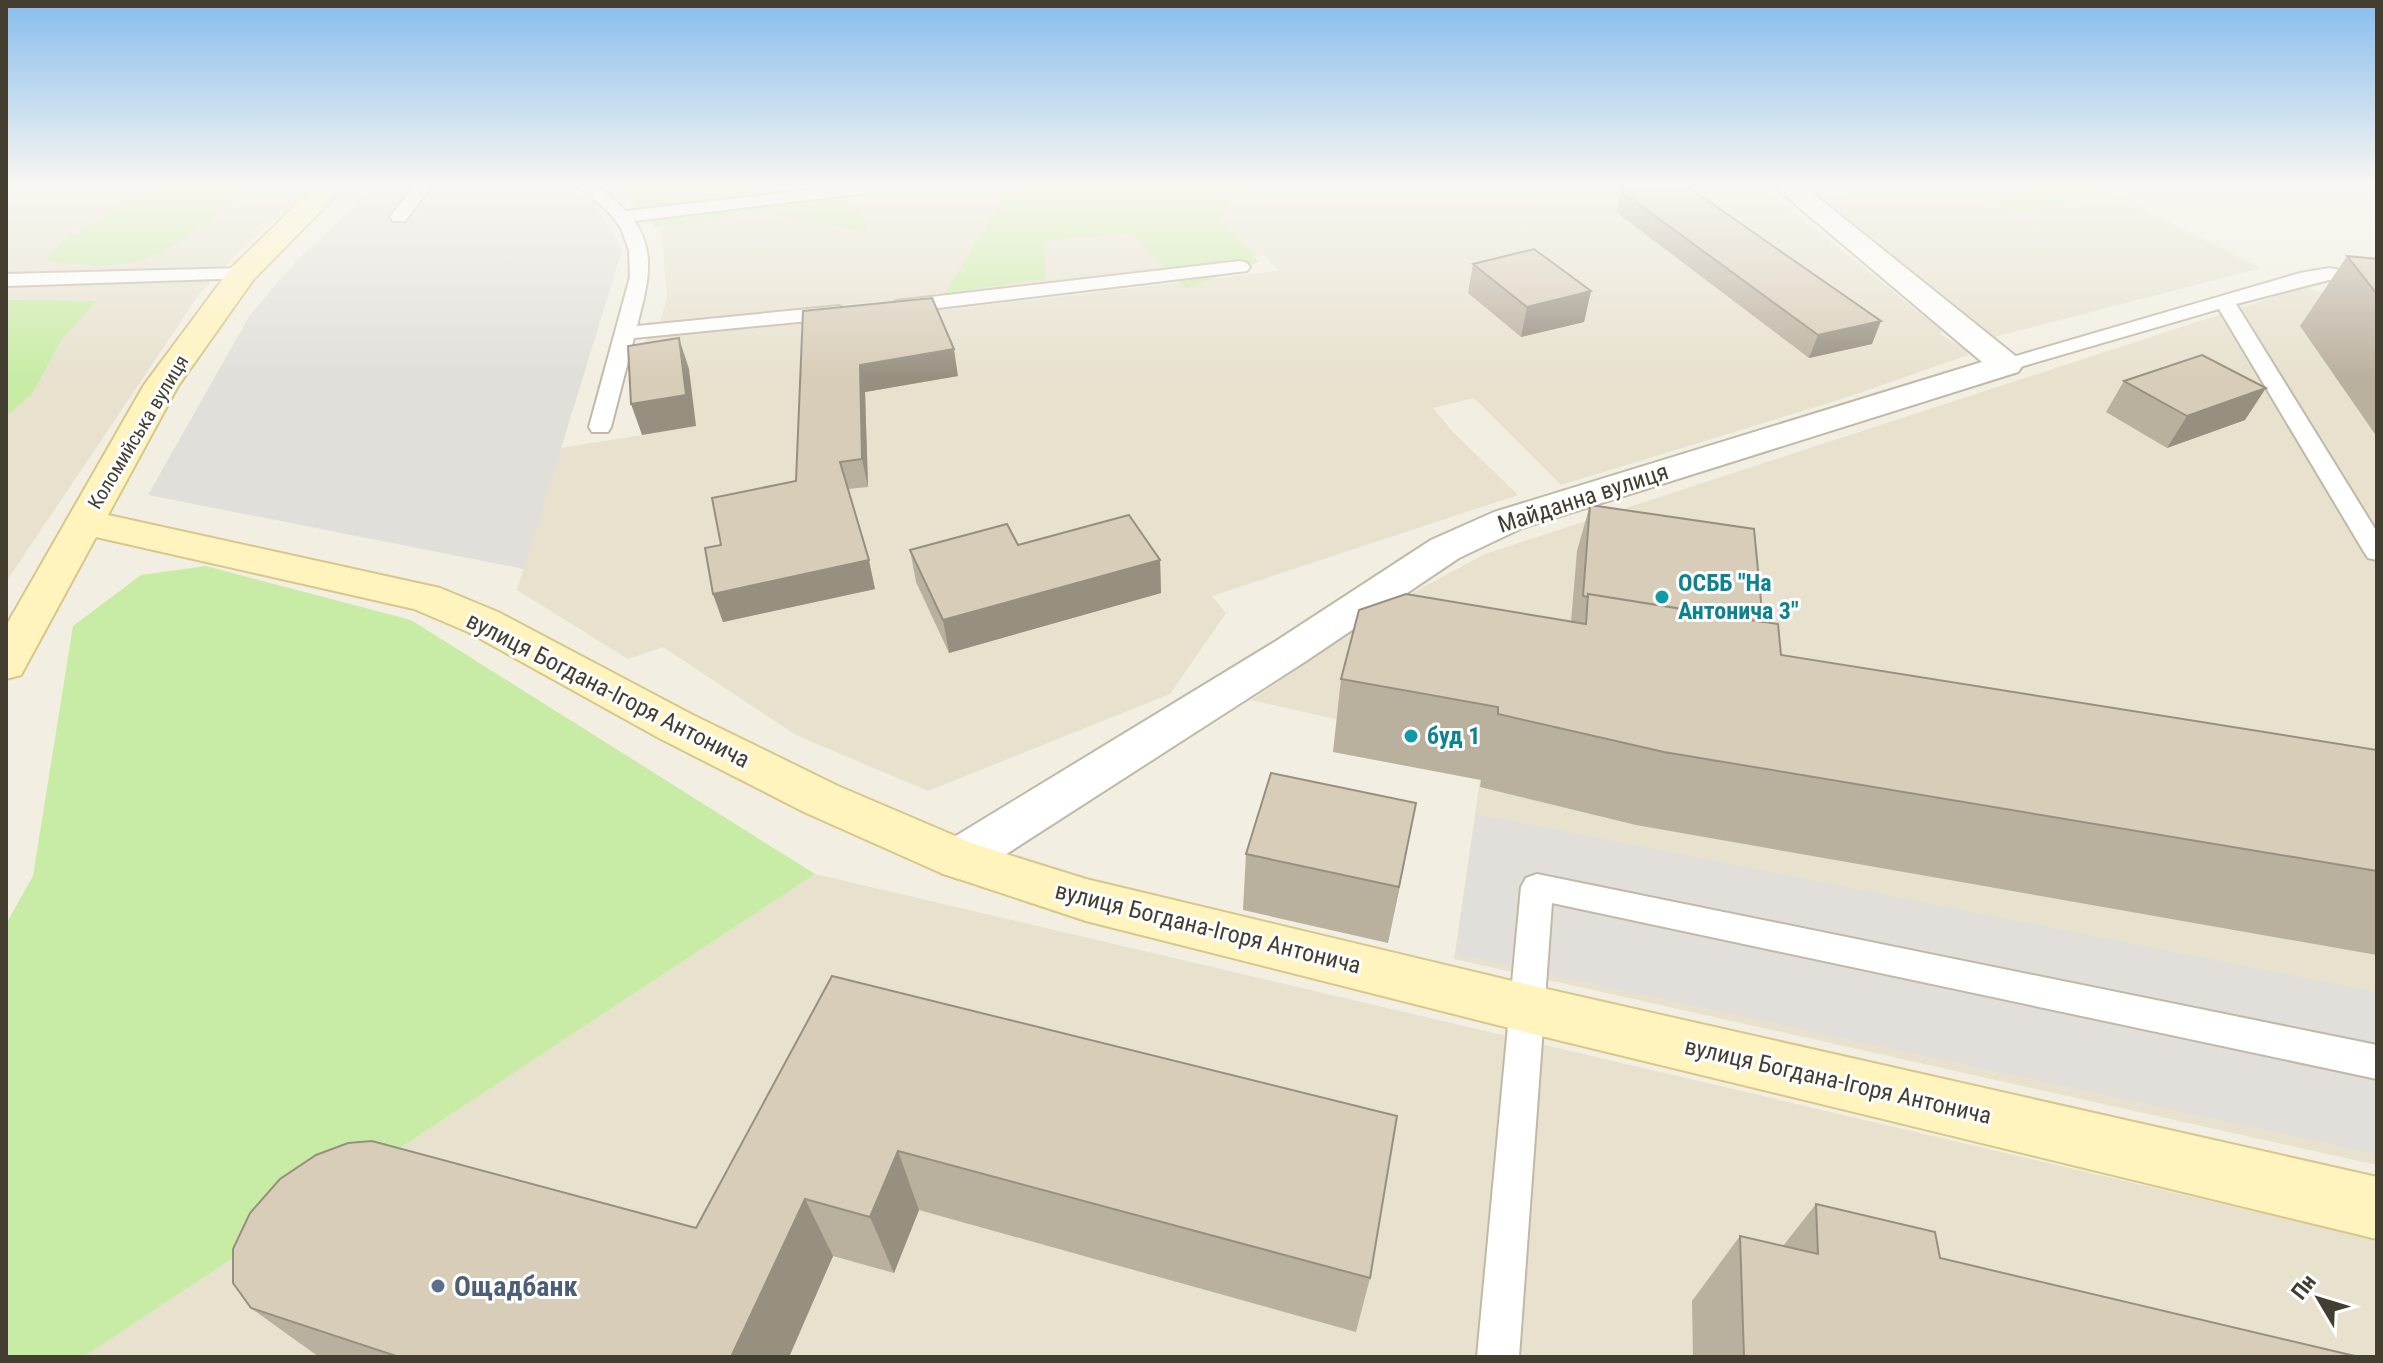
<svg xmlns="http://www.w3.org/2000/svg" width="2383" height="1363" font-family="'Roboto Condensed',sans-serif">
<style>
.residential{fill:#e7e1ce}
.green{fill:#c8eca5}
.parking{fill:#e2dfda}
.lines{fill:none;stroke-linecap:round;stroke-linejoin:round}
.lane-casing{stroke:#c1b9a6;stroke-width:4}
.street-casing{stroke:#c1b9a6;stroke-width:4}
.secondary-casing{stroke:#d7c78b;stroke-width:4}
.lane{fill:#fff;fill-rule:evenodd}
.street{fill:#fff;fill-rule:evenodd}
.secondary{fill:#fff3be;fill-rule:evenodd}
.wall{fill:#bab09e}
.shaded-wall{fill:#979081}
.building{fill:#d8cdb8;stroke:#979081;stroke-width:2}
.culture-dot{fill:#0f9aa8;stroke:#fff;stroke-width:3}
.service-dot{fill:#5c6f8a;stroke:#fff;stroke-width:3}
.labels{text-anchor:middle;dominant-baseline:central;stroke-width:6;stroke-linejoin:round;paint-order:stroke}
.far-street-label{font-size:20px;fill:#443e31;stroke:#fff}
.street-label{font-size:24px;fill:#443e31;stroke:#fff}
.culture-label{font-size:24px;font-weight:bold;fill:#0d838f;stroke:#fff;text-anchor:start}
.near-service-label{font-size:28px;font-weight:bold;fill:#4e5e75;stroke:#fff;text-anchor:start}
</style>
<rect width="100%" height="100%" fill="#f2eee1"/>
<!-- residential -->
<path class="residential" d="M 6,187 L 315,187 L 247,243 L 200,293 L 6,582 Z
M 909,187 L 1763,187 L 1941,330 L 1941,335 L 1967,349 L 1968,355 L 1842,399 L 1561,485 L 1474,398 L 1433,408 L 1453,432 L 1518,495 L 1212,596 L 1226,613 L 1170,694 L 928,791 L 796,735 L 663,647 L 628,659 L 517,590 L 560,448 L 642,435 L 638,377 L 646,338 L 908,314 L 1279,271 L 1265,255 L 1011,289 L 660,323 L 667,297 L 661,228 L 666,217 L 819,201 L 869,201 L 871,192 Z
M 1879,187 L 1957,187 L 2019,213 L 2111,193 L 2261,268 L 1990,338 L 1866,245 L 1879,242 L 1817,199 Z
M 2304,287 L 2377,310 L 2377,1165 L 1454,959 L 1480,780 L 1333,752 L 1340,720 L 1251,700 L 1390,605 L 1485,554 Z
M 815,874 L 2377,1240 L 2377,1357 L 83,1357 Z"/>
<!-- green -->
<path class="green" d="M 150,187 L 255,187 C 220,209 184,245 145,259 C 120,268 72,266 46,260 L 62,242 Z
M 621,187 L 859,187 L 837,193 L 862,216 L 868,233 L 762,212 L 656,227 L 623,194 Z
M 974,187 L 1293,187 L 1234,194 L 1219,220 L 1259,262 L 1186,288 L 1132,233 L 1044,241 L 1045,279 L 945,293 L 1004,197 Z
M 1957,187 L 2099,187 L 2111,193 L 2019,213 Z
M 6,300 L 96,301 L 60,342 L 32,394 L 6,416 Z
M 206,566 L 411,620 L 815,874 L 83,1357 L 6,1357 L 6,924 L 33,876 L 73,626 L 141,575 Z"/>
<!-- parking -->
<path class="parking" d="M 376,187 L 563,187 L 593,201 L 622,250 L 524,569 L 148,495 L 250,315 L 299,258 Z
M 1476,814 L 2377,992 L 2377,1154 L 1456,954 Z"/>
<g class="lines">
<!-- lane casing -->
<g class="lane-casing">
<path id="lane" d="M 413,187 L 431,187 L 405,221 L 393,221 L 390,217 Z
M 579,187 L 599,187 L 626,211 L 833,187 L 884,187 L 875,192 L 634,221 C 658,254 646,290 637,326 L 839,306 L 849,312 L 839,318 L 634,338 L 611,427 L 608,432 L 592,432 L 589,427 L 630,277 L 629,250 L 621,228 L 609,212 Z
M 1240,261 L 1247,263 L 1250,267 L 1247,271 L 896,313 L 886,307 L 896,301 Z
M 242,268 L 252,274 L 249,278 L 6,286 L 6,274 Z
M 2329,268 L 2377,276 L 2377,288 L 2329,280 L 2236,304 L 2377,532 L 2377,560 L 2368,558 L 2364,552 L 2219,309 L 2013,369 L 1999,369 L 1995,365 L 1999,361 L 2300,273 Z
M 1537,874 L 2377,1045 L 2377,1079 L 1552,903 L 1519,1357 L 1477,1357 L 1521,887 L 1526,878 Z"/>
</g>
<!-- street casing -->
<g class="street-casing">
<path id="street" d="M 1775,187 L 1805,187 L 2018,358 L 2023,365 L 2018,372 L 1522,528 L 1459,558 L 1306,661 L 977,873 L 959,879 L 941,873 L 934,859 L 941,845 L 1276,641 L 1431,540 L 1494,512 L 1982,362 Z"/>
</g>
<!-- secondary casing -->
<g class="secondary-casing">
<path id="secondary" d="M 315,187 L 344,187 L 253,280 L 178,386 L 108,515 L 440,588 L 498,612 L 691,714 L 838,786 L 974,844 L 1086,879 L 1529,985 L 2377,1177 L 2377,1239 L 1529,1033 L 1086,921 L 941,873 L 804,812 L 659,738 L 468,632 L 414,609 L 96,537 L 21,675 L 6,679 L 6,626 L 144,385 L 231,268 Z"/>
</g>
<!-- lane -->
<use href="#lane" class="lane"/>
<!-- street -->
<use href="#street" class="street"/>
<!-- secondary -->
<use href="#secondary" class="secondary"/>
</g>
<!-- wall -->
<path class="wall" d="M 1621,191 L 1872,344 L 1809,358 L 1616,212 Z
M 2347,256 L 2377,259 L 2377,437 L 2300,326 Z
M 1473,264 L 1591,291 L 1584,322 L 1521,337 L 1468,293 Z
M 803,311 L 958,376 L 865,392 L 868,487 L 848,489 L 875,589 L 723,622 L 713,594 L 721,545 L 796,481 Z
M 2124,381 L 2245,420 L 2167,448 L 2106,412 Z
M 1590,505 L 1763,622 L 1781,655 L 2377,750 L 2377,955 L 1636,825 L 1480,787 L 1481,780 L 1333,752 L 1341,679 L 1571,622 L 1577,551 Z
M 1018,545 L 1160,560 L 1161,593 L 949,653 L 916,582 L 910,550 Z
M 1246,854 L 1405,860 L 1388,943 L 1243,910 Z
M 832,976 L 1370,1278 L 1356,1332 L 919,1210 L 894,1273 L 833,1256 L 789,1357 L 319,1357 L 251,1308 L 696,1228 Z
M 1816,1204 L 1940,1258 L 2359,1357 L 1693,1357 L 1692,1301 L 1740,1236 L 1783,1246 Z"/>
<!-- shaded-wall -->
<path class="shaded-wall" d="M 1591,291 L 1584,322 L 1521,337 L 1527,307 Z
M 1881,321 L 1872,344 L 1809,358 L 1818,335 Z
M 679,338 L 689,369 L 696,426 L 642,435 L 631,404 Z
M 954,349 L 958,376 L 865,392 L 868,487 L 862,459 L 860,365 Z
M 2266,388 L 2245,420 L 2167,448 L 2187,416 Z
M 869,560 L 875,589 L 723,622 L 713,594 Z
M 1160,560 L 1161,593 L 949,653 L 943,620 Z
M 1416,803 L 1405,860 L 1388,943 L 1399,887 Z
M 898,1151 L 919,1210 L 894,1273 L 870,1217 Z
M 805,1199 L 833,1256 L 789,1357 L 731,1357 Z"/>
<!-- building -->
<path class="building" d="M 1624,187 L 1688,187 L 1881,321 L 1818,335 L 1621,191 Z
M 1534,249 L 1591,291 L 1527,307 L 1473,264 Z
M 2347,256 L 2377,259 L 2377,294 Z
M 932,298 L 954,349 L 860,365 L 862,459 L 840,462 L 869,560 L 713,594 L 705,548 L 721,545 L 712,498 L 796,481 L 803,311 Z
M 679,338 L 686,395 L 631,404 L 628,346 Z
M 2202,355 L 2266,388 L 2187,416 L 2124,381 Z
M 1590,505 L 1754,529 L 1763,622 L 1588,594 L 1588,597 L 1583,596 Z
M 1129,515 L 1160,560 L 943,620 L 910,550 L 1007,524 L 1018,545 Z
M 1406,594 L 1586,624 L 1588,594 L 1778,624 L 1781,655 L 2377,750 L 2377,871 L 1664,752 L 1498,714 L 1498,707 L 1341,679 L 1359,610 Z
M 1271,773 L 1416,803 L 1399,887 L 1246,854 Z
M 832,976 L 1397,1116 L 1370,1278 L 898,1151 L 870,1217 L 805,1199 L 731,1357 L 399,1357 L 251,1308 L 233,1283 L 233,1249 L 250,1213 L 280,1179 L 316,1155 L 348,1143 L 372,1141 L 696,1228 Z
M 1816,1204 L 1935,1232 L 1940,1258 L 2359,1357 L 1744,1357 L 1740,1236 L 1818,1254 Z"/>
<!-- sky -->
<linearGradient id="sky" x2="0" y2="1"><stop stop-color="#87bdee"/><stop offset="0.49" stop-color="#f9f7f2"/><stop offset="1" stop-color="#f9f7f2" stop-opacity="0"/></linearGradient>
<rect width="2383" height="378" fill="url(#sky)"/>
<!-- markers -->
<g class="culture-dot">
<circle cx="1662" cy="597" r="8"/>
<circle cx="1411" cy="736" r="8"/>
</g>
<circle class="service-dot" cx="438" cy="1286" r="8"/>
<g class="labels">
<!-- far-street labels -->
<g class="far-street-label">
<text transform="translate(138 432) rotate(-59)">Коломийська вулиця</text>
</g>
<!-- street labels -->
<g class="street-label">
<text transform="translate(1583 498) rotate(-18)">Майданна вулиця</text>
<text transform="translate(608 690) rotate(27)">вулиця Богдана-Ігоря Антонича</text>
<text transform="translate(1208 928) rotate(14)">вулиця Богдана-Ігоря Антонича</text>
<text transform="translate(1838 1081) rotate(13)">вулиця Богдана-Ігоря Антонича</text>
</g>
<!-- culture labels -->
<g class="culture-label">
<text x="1678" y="583">ОСББ "На<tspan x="1678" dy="28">Антонича 3"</tspan></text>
<text x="1427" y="736">буд 1</text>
</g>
<!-- near-service labels -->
<g class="near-service-label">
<text x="454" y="1286">Ощадбанк</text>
</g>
</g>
<!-- border -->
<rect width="2383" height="1363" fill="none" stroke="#443e31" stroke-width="16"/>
<!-- north arrow -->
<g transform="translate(2319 1299) rotate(308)" stroke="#ffffff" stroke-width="6" paint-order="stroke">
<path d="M0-6L14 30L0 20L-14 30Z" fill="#443e31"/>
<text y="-12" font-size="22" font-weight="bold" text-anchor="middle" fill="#443e31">Пн</text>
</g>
</svg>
